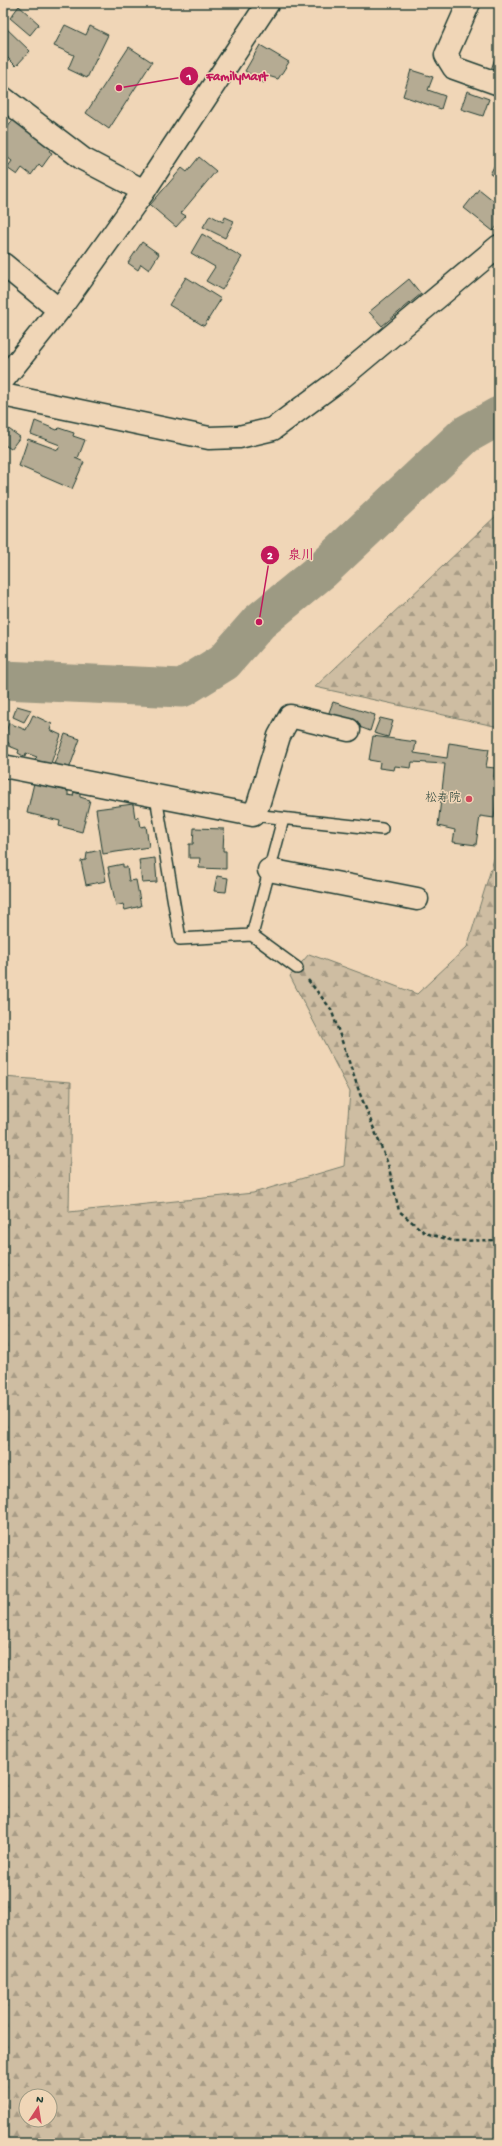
<svg xmlns="http://www.w3.org/2000/svg" width="502" height="2146" font-family="'Gochi Hand','Klee One',sans-serif">
<style>
.forest{fill:url(#forest-firs);stroke:#767d6b;fill-rule:evenodd}
.lines{fill:none;stroke-linecap:round;stroke-linejoin:round}
.river{stroke:#9d9a83;stroke-width:39}
.building{fill:#b5ab93;stroke:#1f3d34}
.lane-casing{stroke:#1f3d34;stroke-width:14}
.street-casing{stroke:#1f3d34;stroke-width:25}
.secondary-casing{stroke:#1f3d34;stroke-width:25}
.path{stroke:#1f3d34;stroke-width:2.5;stroke-dasharray:4 3;stroke-linecap:butt}
.lane{stroke:#f0d6b7;stroke-width:11}
.street{stroke:#f0d6b7;stroke-width:22}
.secondary{stroke:#f0d6b7;stroke-width:22}
.poi-dot{fill:#d1495b;stroke:#f0d6b7;stroke-width:1.5}
.labels{text-anchor:middle;dominant-baseline:central;stroke-width:3;stroke-linejoin:round;paint-order:stroke}
.poi-label{font-size:12px;fill:#1f3d34;stroke:#f0d6b7;text-anchor:end}
.leader{fill:none;stroke:#c2185b;stroke-width:1.5}
.callout-dot{fill:#c2185b;stroke:#f0d6b7;stroke-width:1.5}
.mark-label{font-size:12px;text-anchor:middle;font-weight:bold;fill:#fff}
.callout-label{font-size:13px;text-anchor:middle;font-weight:bold;fill:#c2185b;stroke:#f0d6b7;stroke-width:3;stroke-linejoin:round;paint-order:stroke}
</style>
<defs>
<pattern id="forest-firs" width="22" height="20" patternUnits="userSpaceOnUse"><rect width="22" height="20" fill="#cebda2"/><path d="M5 1l3.5 6h-7zM16 11l3.5 6h-7z" fill="#a79b85"/></pattern>
</defs>
<rect width="100%" height="100%" fill="#f0d6b7"/>
<filter id="ink" filterUnits="userSpaceOnUse"><feTurbulence type="fractalNoise" baseFrequency=".025" numOctaves="2"/><feDisplacementMap in="SourceGraphic" scale="8" xChannelSelector="R" yChannelSelector="G"/><feConvolveMatrix kernelMatrix="1 2 1 2 8 2 1 2 1" color-interpolation-filters="sRGB"/></filter>
<g filter="url(#ink)">
<!-- forest -->
<path class="forest" d="M 499,513 L 499,727 L 315,687 Z
M 499,843 L 499,2143 L 3,2143 L 3,1077 L 71,1082 L 69,1212 L 253,1193 L 344,1166 L 350,1092 L 290,976 L 309,954 L 417,994 L 467,947 ZM 26,2096 L 50,2096 L 50,2120 L 26,2120 Z"/>
<g class="lines">
<!-- river -->
<path class="river" d="M 3,680 L 182,688 L 224,662 L 259,622 L 321,571 L 465,435 L 499,416"/>
</g>
<!-- building -->
<path class="building" d="M 484,3 L 499,3 L 499,8 Z
M 19,6 L 39,24 L 30,35 L 10,18 Z
M 65,25 L 86,35 L 90,26 L 108,35 L 87,78 L 68,69 L 74,55 L 54,46 Z
M 4,26 L 30,51 L 16,66 L 5,55 L 3,57 Z
M 260,45 L 289,62 L 278,79 L 268,76 L 264,83 L 245,71 Z
M 129,47 L 152,62 L 109,129 L 86,113 Z
M 496,55 L 499,56 L 499,75 L 490,73 Z
M 411,70 L 433,77 L 428,90 L 445,96 L 441,109 L 403,96 Z
M 467,91 L 489,99 L 483,116 L 461,109 Z
M 3,109 L 11,114 L 3,125 Z
M 14,119 L 52,147 L 49,151 L 52,153 L 42,167 L 39,164 L 31,175 L 22,168 L 17,175 L 7,168 L 12,161 L 3,154 L 3,133 Z
M 199,157 L 216,171 L 181,213 L 186,216 L 176,227 L 150,205 L 182,168 L 187,172 Z
M 499,157 L 499,179 L 490,174 Z
M 479,189 L 499,205 L 499,224 L 493,231 L 464,208 Z
M 210,215 L 223,222 L 225,217 L 234,221 L 225,238 L 203,227 Z
M 202,234 L 242,257 L 222,290 L 206,281 L 215,267 L 191,253 Z
M 142,242 L 159,254 L 149,270 L 141,264 L 138,270 L 128,263 Z
M 186,277 L 221,299 L 204,326 L 169,305 Z
M 409,279 L 421,294 L 382,326 L 369,312 Z
M 35,421 L 57,430 L 59,428 L 74,433 L 73,436 L 85,440 L 78,458 L 75,458 L 84,462 L 72,489 L 19,466 L 28,439 L 58,450 L 60,445 L 31,434 Z
M 3,425 L 20,437 L 11,449 L 3,444 Z
M 333,702 L 375,715 L 370,731 L 328,715 Z
M 17,706 L 31,710 L 24,722 L 13,717 Z
M 33,715 L 52,724 L 50,730 L 61,735 L 50,766 L 35,759 L 37,757 L 26,753 L 25,757 L 18,753 L 19,750 L 9,746 L 9,743 L 3,740 L 9,723 L 26,730 Z
M 380,718 L 393,721 L 388,737 L 374,733 Z
M 65,734 L 80,739 L 68,772 L 53,767 Z
M 373,736 L 416,742 L 414,753 L 447,758 L 449,743 L 489,749 L 486,767 L 495,768 L 494,777 L 499,778 L 499,781 L 494,818 L 480,816 L 476,845 L 453,842 L 455,830 L 438,826 L 445,764 L 412,762 L 411,768 L 395,766 L 394,770 L 379,768 L 380,762 L 369,760 Z
M 34,783 L 68,791 L 68,795 L 73,796 L 74,792 L 80,794 L 80,797 L 90,800 L 82,832 L 59,826 L 60,821 L 27,813 Z
M 133,804 L 135,818 L 139,817 L 141,827 L 146,826 L 149,847 L 103,854 L 96,809 Z
M 194,828 L 224,829 L 223,851 L 226,851 L 226,869 L 199,868 L 200,858 L 189,858 L 189,844 L 193,844 Z
M 100,850 L 106,881 L 86,885 L 81,861 L 86,860 L 87,853 Z
M 155,858 L 157,882 L 142,883 L 139,860 Z
M 123,864 L 123,867 L 127,867 L 129,881 L 136,880 L 141,906 L 125,910 L 123,904 L 116,906 L 108,867 Z
M 217,876 L 228,878 L 226,892 L 214,891 Z"/>
<g class="lines">
<!-- lane casing -->
<g class="lane-casing">
<path id="lane" d="M 156,797 L 180,939 L 252,935
M 253,815 L 382,829
M 283,819 L 252,935 L 297,968"/>
</g>
<!-- street casing -->
<g class="street-casing">
<path id="street" d="M 469,3 L 446,55 L 454,68 L 499,84
M 3,98 L 83,159 L 144,191
M 3,395 L 209,438 L 239,437 L 273,429 L 335,383 L 499,246
M 3,766 L 253,815 L 258,805 L 279,736 L 290,716 L 349,730
M 269,870 L 417,899"/>
</g>
<!-- secondary casing -->
<g class="secondary-casing">
<path id="secondary" d="M 3,264 L 59,310
M 3,380 L 59,310 L 144,191 L 268,3"/>
</g>
<!-- path -->
<path class="path" d="M 308,980 L 331,1009 L 360,1094 L 388,1164 L 399,1211 L 425,1233 L 454,1241 L 499,1240"/>
<!-- lane -->
<use href="#lane" class="lane"/>
<!-- street -->
<use href="#street" class="street"/>
<!-- secondary -->
<use href="#secondary" class="secondary"/>
</g>
</g>
<!-- markers -->
<circle class="poi-dot" cx="469" cy="799" r="4"/>
<g class="labels">
<!-- poi labels -->
<g class="poi-label">
<text x="461" y="799">松寿院</text>
</g>
</g>
<!-- callouts -->
<path class="leader" d="M119 88L189 76M259 622L270 555"/>
<g class="callout-dot">
<circle cx="119" cy="88" r="4"/>
<circle cx="259" cy="622" r="4"/>
<circle cx="189" cy="76" r="10"/>
<circle cx="270" cy="555" r="10"/>
</g>
<g class="mark-label">
<text x="189" y="80">1</text>
<text x="270" y="559">2</text>
</g>
<g class="callout-label">
<text x="237" y="80">FamilyMart</text>
<text x="301" y="559">泉川</text>
</g>
<!-- margin -->
<rect width="502" height="2146" fill="none" stroke="#f0d6b7" stroke-width="16"/>
<rect x="8" y="8" width="486" height="2130" fill="none" stroke="#1f3d34" stroke-width="1.5" filter="url(#ink)"/>
<!-- north arrow -->
<g transform="translate(38 2108) rotate(12)"><circle r="19" fill="#f0d6b7" stroke="#9c9983"/>
<path d="M0-3L7 15L0 10L-7 15Z" fill="#d1495b"/>
<text y="-6" font-size="11" font-weight="bold" text-anchor="middle" fill="#1f3d34">N</text>
</g>
</svg>
